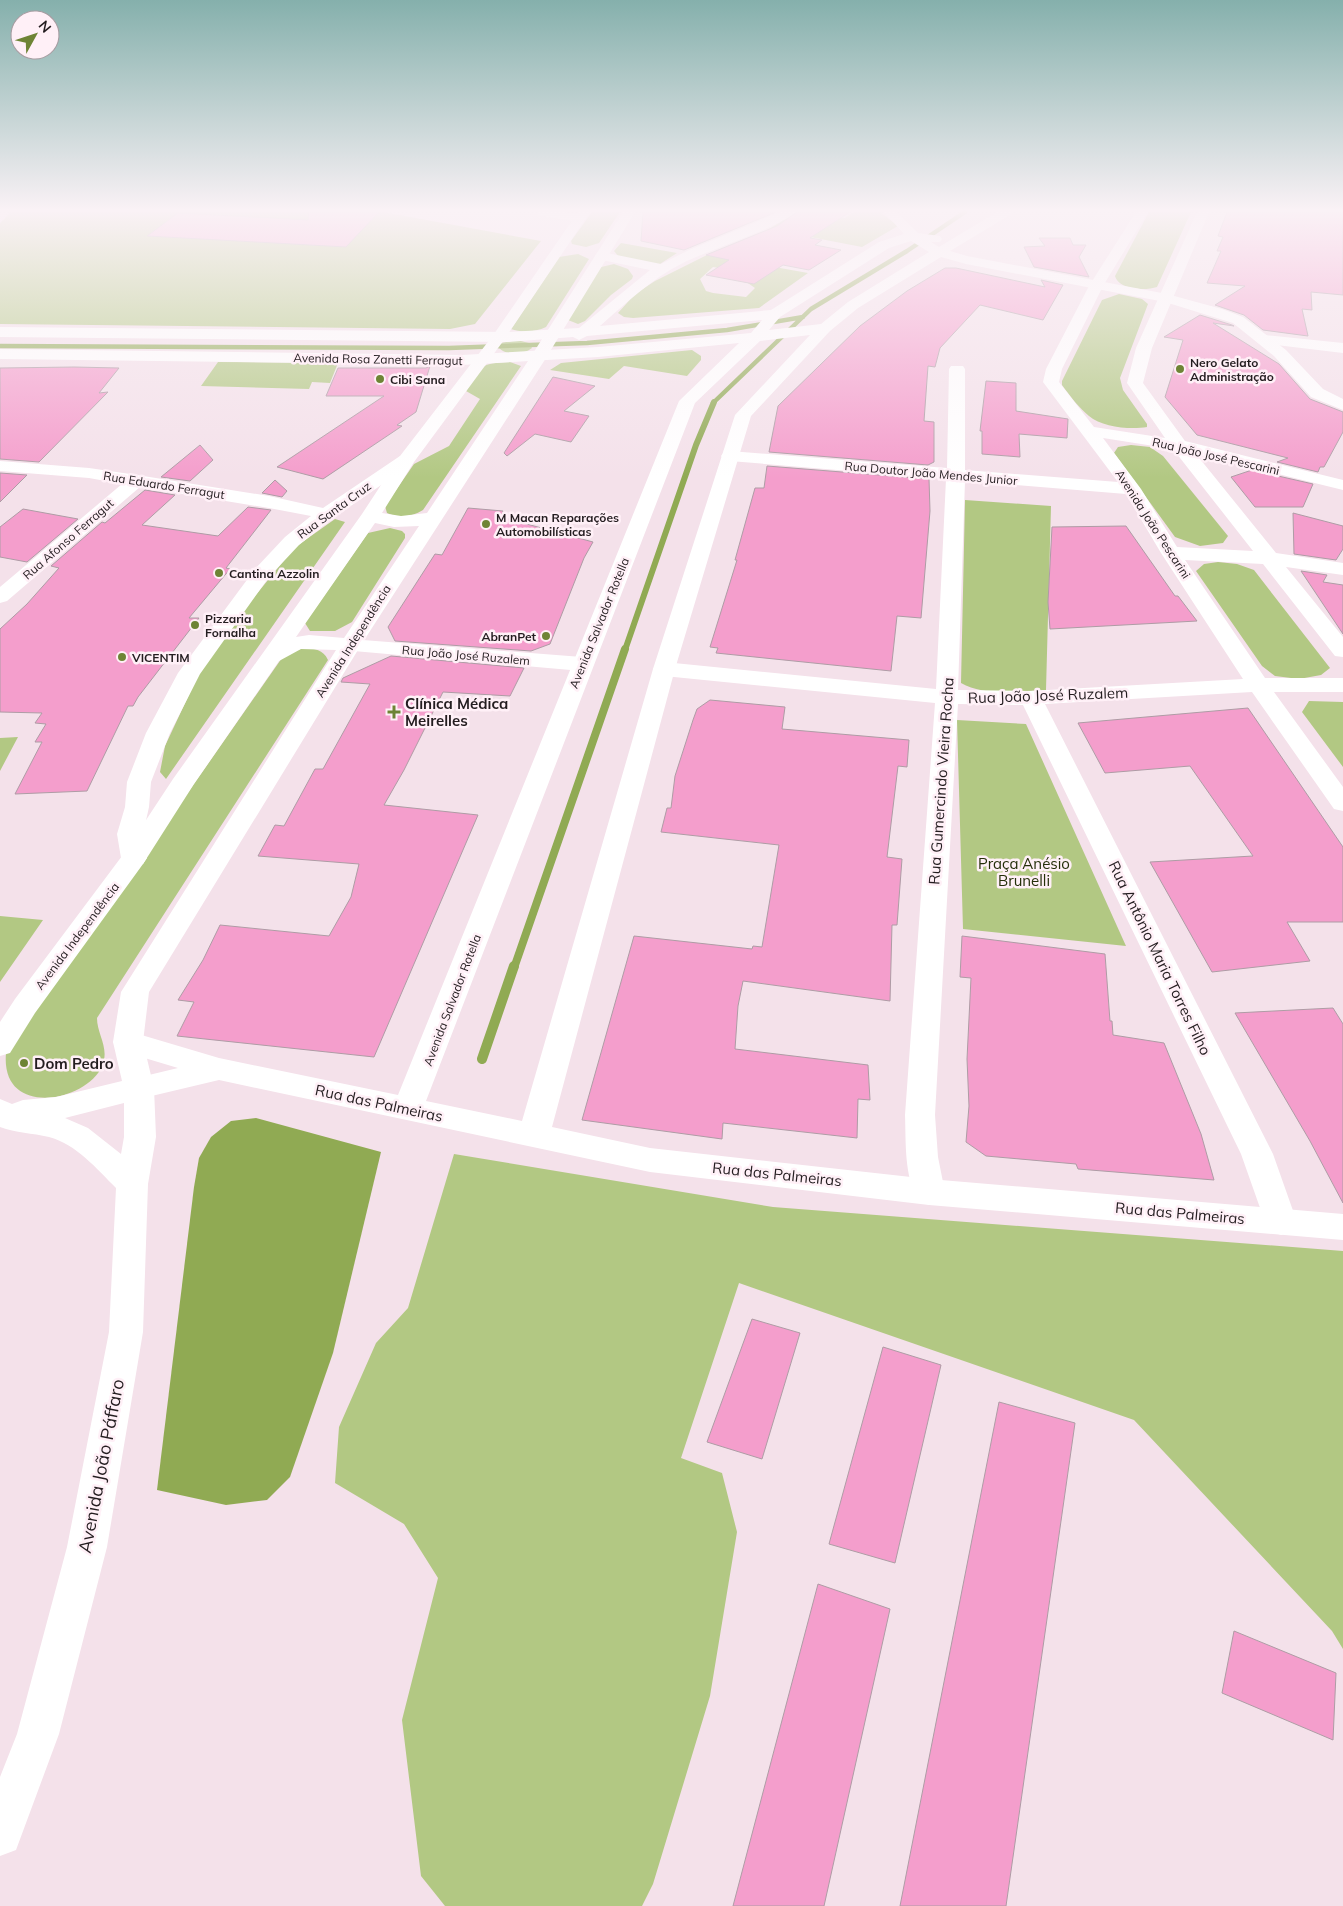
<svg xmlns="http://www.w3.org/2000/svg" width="1343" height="1906" font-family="Mulish,sans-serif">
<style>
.green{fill:#b2c883;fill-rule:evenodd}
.water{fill:#90aa53}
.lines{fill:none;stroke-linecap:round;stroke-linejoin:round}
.stream-far3{stroke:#90aa53;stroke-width:4.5}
.stream-far2{stroke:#90aa53;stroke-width:6}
.stream-far1{stroke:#90aa53;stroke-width:8}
.stream{stroke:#90aa53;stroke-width:10}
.building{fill:#f49ecc;stroke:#ae9ca5}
.street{fill:#fff;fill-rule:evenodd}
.secondary{fill:#fff;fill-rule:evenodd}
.primary{fill:#fff;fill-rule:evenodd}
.poi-dot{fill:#6e8435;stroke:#fff0f7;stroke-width:2}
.labels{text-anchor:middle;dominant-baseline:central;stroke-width:5;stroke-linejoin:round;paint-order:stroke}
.far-street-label{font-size:12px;fill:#241d20;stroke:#fff0f7}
.far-poi-label{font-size:12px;font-weight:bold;fill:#241d20;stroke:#fff0f7;text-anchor:start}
.street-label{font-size:15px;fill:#241d20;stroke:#fff0f7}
.poi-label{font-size:15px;font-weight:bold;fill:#241d20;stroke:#fff0f7;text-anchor:start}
.park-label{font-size:15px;fill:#252f0a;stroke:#fff0f7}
.near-street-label{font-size:18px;fill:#241d20;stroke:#fff0f7}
</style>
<rect width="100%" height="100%" fill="#f4e1ea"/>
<!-- green -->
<path class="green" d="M 11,212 L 383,212 L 541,241 L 475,324 L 450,329 L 0,324 L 0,223 Z
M 592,212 L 620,212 L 599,243 L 586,247 L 572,244 L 571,241 Z
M 797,212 L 845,218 L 854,212 L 880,212 L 898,226 L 862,247 L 769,229 Z
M 1149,212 L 1191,212 L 1157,287 C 1145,291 1119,290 1115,276 Z
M 621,243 L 677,253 L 660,264 L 655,264 L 619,257 L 614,251 Z
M 578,254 L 589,259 L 546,327 C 536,332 521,333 511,329 L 559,257 Z
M 707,255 L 808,273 L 759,308 L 633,318 L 624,317 L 618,313 L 635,294 L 655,281 ZM 713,267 L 750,273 L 745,281 L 755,288 L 746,297 L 713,293 L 706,291 L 700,279 Z
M 614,264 L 628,269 L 633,276 L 632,279 L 611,295 L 585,321 L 578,324 L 568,320 L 597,268 Z
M 1119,294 L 1142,299 L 1148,304 L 1120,378 L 1123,390 L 1147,424 L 1147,427 C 1130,430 1102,427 1089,416 C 1079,408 1070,396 1062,385 L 1062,381 L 1102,300 Z
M 517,340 L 529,343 L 532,348 C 523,355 507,356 499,348 L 501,343 Z
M 692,350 L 701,356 L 701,360 L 687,376 L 624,366 L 609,379 L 550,370 L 561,363 Z
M 218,362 L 338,363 L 330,383 L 312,382 L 309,389 L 201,386 Z
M 510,362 L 521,366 L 423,510 C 412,517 399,519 387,513 L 385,506 L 414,464 L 449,446 L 480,399 L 466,391 C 483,366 478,363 510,362 Z
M 1131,445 L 1150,447 L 1163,456 L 1228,536 L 1223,543 L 1200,546 L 1175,537 L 1114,453 L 1118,447 Z
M 965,500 L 1051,506 L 1046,690 C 1018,691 986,697 961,683 Z
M 335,519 L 345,522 L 166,779 L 160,772 L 165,746 L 201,669 L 246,607 L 294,548 Z
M 390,528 L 402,531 L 405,534 L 405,538 L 352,622 L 335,631 L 310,631 L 305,623 L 368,533 Z
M 1218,562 L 1237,564 L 1254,570 L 1330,668 L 1321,675 L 1299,679 L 1275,676 L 1262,666 L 1196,571 L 1204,564 Z
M 303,648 C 315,649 323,649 328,660 L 97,1018 C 97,1035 110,1048 102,1066 C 87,1102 0,1119 6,1053 L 284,655 Z
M 1309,701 L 1343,702 L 1343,767 L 1302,712 Z
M 957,720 L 1026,724 L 1126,946 L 963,929 Z
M 18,737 L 0,771 L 0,738 Z
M 0,916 L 43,920 L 0,982 Z
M 454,1154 L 773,1207 L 1343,1251 L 1343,1649 L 1332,1631 L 1134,1420 L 739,1283 L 681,1458 L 722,1473 L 737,1532 L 710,1696 L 653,1884 L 642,1906 L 445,1906 L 421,1876 L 402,1720 L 438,1578 L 404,1524 L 335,1483 L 339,1427 L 376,1343 L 408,1308 Z"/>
<!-- water -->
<path class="water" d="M 256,1118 L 381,1152 L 333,1353 L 290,1477 L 267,1500 L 226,1505 L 157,1490 L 194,1187 L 199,1158 L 211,1137 L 231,1121 Z"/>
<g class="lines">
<!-- stream-far3 -->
<path class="stream-far3" d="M 0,346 L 449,348 L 587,343 L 727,330 L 803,317
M 713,403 L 811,309 L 907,251 L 965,212"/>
<!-- stream-far2 -->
<path class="stream-far2" d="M 625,650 L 696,445 L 714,402"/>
<!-- stream-far1 -->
<path class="stream-far1" d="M 514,968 L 625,649"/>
<!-- stream -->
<path class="stream" d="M 482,1059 L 514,966"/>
</g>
<!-- building -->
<path class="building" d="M 309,212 L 379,212 L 346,247 L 147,236 L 178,213 L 308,220 Z
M 643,212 L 776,212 L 684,250 L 641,241 Z
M 797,212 L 850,212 L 810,238 L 822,240 L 815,245 L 841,250 L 809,270 L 783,265 L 754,284 L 706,275 L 729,260 L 706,255 L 777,226 Z
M 1227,212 L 1343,212 L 1343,295 L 1311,292 L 1312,310 L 1302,309 L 1308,336 L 1263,330 L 1244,315 L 1215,305 L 1245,286 L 1207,283 L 1221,251 L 1217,251 L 1223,237 L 1218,236 Z
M 1039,238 L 1070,238 L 1073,245 L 1086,245 L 1079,257 L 1089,277 L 1034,267 L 1024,247 L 1045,246 Z
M 945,268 L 956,268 L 1045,287 L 1041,280 L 1063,285 L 1043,320 L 980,305 L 940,348 L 935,367 L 928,366 L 924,421 L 934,422 L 934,462 L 928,465 L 769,452 L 778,406 L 860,326 L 907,291 Z
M 1200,315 L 1232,325 L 1234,326 L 1213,323 L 1279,364 L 1310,399 L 1343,412 L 1343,432 L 1324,467 L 1320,467 L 1318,472 L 1277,462 L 1288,458 L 1197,435 L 1165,397 L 1183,340 L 1164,337 Z
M 430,366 L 416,412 L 397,425 L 402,426 L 323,479 L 277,467 L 384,396 L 326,396 L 338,368 L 426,368 Z
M 74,367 L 119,368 L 99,393 L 108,392 L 39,462 L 0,459 L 0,368 Z
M 553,377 L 595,386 L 564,411 L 589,416 L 571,442 L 535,434 L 507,456 L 504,453 Z
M 986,381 L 1016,383 L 1016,411 L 1068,419 L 1067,438 L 1019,434 L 1020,457 L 982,454 L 982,431 L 980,431 Z
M 200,445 L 213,460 L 190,481 L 161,477 Z
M 767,466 L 929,479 L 930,511 L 921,618 L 897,616 L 891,671 L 716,653 L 718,648 L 710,647 L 737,560 L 735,560 L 755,488 L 764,488 Z
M 1252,470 L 1313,484 L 1303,507 L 1255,507 L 1231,477 Z
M 0,473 L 27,475 L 0,502 Z
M 275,480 L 287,491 L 282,497 L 262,493 Z
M 145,490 L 175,495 L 142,525 L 218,536 L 248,507 L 271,510 L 226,568 L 230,569 L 189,618 L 199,618 L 138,697 L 133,706 L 128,706 L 87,791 L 15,794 L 42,742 L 35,742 L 46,724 L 35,723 L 42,713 L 0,712 L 0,629 L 27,604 L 59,568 L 51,566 L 102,522 L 105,523 Z
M 468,508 L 503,511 L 501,517 L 593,542 L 584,558 L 550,644 L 531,651 L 395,641 L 388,627 L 435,554 L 442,555 Z
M 23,509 L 78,519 L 27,562 L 0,557 L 0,527 Z
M 1293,513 L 1343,526 L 1343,549 L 1336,560 L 1294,554 Z
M 1126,526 L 1175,596 L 1178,596 L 1197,621 L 1050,629 L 1048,602 L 1052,527 Z
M 1301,571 L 1327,575 L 1323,582 L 1343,585 L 1343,634 Z
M 391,656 L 524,668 L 510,696 L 443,692 L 404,770 L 384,805 L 478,815 L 374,1057 L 177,1036 L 194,1002 L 178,1000 L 203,960 L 220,925 L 329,936 L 351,897 L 359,864 L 258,856 L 275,825 L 284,826 L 315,769 L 323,769 L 370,684 L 341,682 L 343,678 Z
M 710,700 L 785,707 L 782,729 L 909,740 L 907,767 L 898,766 L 887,857 L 902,859 L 897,925 L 892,925 L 890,1001 L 743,981 L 738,1006 L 735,1049 L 868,1065 L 870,1100 L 858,1099 L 857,1138 L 723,1123 L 722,1139 L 582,1120 L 634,936 L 752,949 L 753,946 L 762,947 L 779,845 L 661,832 L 667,808 L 671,808 L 675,776 L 693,720 L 697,709 Z
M 1248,708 L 1343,847 L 1343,922 L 1287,922 L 1310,961 L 1212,972 L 1150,862 L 1253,856 L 1190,766 L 1105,773 L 1078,723 Z
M 962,936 L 1105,954 L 1110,1021 L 1112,1021 L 1113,1035 L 1164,1043 L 1201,1134 L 1214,1180 L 1078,1169 L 1076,1164 L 986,1156 L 966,1142 L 969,1106 L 967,1059 L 971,978 L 960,977 Z
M 1333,1008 L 1343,1024 L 1343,1203 L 1310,1141 L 1235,1013 Z
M 752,1319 L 800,1333 L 762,1459 L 707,1442 Z
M 883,1347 L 941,1365 L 895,1563 L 829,1544 Z
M 999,1402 L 1075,1423 L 1006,1906 L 900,1906 Z
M 818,1584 L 890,1609 L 824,1906 L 733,1906 Z
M 1234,1631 L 1336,1673 L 1333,1740 L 1222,1693 Z"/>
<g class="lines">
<!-- street -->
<path class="street" d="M 537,212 L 564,212 L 584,215 L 586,218 L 579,222 L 543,216 L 538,215 Z
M 1136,212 L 1148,212 L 1103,286 L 1062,369 L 1059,382 L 1094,427 L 1165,438 L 1127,383 L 1136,348 L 1197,212 L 1209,212 L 1152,348 L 1143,383 L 1185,441 L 1343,480 L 1343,490 L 1196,454 L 1276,553 L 1343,563 L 1343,575 L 1286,567 L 1343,637 L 1343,657 L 1335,656 L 1263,564 L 1185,560 L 1265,678 L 1343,678 L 1343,692 L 1274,692 L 1343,787 L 1343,811 L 1334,809 L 1252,692 L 1045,704 L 1273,1154 L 1297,1222 L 1293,1231 L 1281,1235 L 1269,1231 L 1265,1222 L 1241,1154 L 1023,705 L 958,704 L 935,1115 L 938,1157 L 945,1192 L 940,1201 L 929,1205 L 918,1201 C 904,1175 906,1143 905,1115 L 935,703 L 664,676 L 656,674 L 653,669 L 656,664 L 664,662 L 936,689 L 946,479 L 730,461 L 724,460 L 721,456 L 724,452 L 730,451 L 947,468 L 949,369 L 951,366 L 963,366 L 965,369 L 965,470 L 1118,482 L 1043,382 L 1046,369 L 1089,286 ZM 1103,438 L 1173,449 L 1253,551 L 1177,547 L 1141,489 ZM 965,481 L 1126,494 L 1161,553 L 1243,679 L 1031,691 L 958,690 Z
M 1264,335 L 1343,343 L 1343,353 L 1259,343 L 1256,340 L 1259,337 Z
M 406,455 L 412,456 L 415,460 L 412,464 L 333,518 L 299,545 L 269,577 L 200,674 L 170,733 L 151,782 L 149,807 L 143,834 L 147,858 L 143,864 L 134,866 L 125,864 L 121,858 L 117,834 L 125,807 L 127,782 L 146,733 L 178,673 L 255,569 L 285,537 L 311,516 L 269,508 L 140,487 L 7,601 L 0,603 L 0,587 L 122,484 L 89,478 L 0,471 L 0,461 L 89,468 L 137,475 L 269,496 L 323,508 L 400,456 Z
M 350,639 L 582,657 L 590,659 L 593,664 L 590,669 L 582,671 L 342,650 L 339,645 L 342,640 Z"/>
<!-- secondary -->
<path class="secondary" d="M 780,212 L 795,212 C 785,225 704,252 683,263 C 651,279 626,303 600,326 L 771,310 L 879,242 L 904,234 L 884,212 L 897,212 L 918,233 L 940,236 L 942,239 L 940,242 L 931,242 L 939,247 L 997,212 L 1011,212 L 1010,215 L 950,251 L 967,256 L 1167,294 L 1222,309 L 1243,317 L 1286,350 L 1323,389 L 1343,399 L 1343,410 L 1311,397 L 1274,356 L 1233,323 L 1165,302 L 966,264 L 941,257 L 858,308 L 830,331 L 751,416 L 675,669 L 552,1127 L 650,1148 L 929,1179 L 1343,1214 L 1343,1240 L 929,1205 L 650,1172 L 219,1080 L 139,1099 L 128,1096 L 124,1088 L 128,1080 L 178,1068 L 118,1050 L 113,1042 L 118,1034 L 128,1031 L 219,1058 L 398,1095 L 679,401 L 739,343 L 598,357 L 462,365 L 0,359 L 0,349 L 462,355 L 598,347 L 751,333 L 762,320 L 587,336 L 579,340 L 573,337 L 508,342 L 0,337 L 0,327 L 508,332 L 579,328 L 650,270 L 597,259 L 595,256 L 597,253 L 602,252 L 661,264 L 689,250 ZM 911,241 L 929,252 L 848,302 L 821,324 L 769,330 L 780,317 L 889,248 ZM 810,335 L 735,415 L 653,669 L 522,1121 L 426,1101 L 695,403 L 760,341 Z"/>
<!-- primary -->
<path class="primary" d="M 578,212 L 590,212 L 504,340 L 414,462 L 382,513 L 401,516 L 427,513 L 530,358 L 623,212 L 635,212 L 546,358 L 361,645 L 149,992 L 143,1042 L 154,1088 L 156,1137 L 148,1184 L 143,1332 L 107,1547 L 59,1734 L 16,1850 L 0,1856 L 0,1777 L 17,1734 L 67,1547 L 109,1332 L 116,1188 C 97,1169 76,1144 49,1137 C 32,1133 16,1133 0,1127 L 0,1099 L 12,1104 L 23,1100 L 56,1097 L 122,1081 L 113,1042 L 121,992 L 336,650 L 301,649 L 279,661 L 194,784 L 143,864 L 35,1013 L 10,1053 L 0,1056 L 0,1022 L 15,999 L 125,852 L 173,779 L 362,514 L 400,456 L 494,334 ZM 375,523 L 394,527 L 419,526 L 344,638 L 309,635 L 296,637 ZM 124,1103 L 124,1137 L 121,1154 L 88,1128 L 65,1118 Z"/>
</g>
<!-- sky -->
<linearGradient id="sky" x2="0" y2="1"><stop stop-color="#85b0ac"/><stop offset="0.44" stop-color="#faf2f6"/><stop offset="1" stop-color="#faf2f6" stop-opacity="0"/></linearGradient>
<rect width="1343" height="478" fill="url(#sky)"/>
<!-- markers -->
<g class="poi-dot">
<circle cx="1180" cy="369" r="5"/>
<circle cx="380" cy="379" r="5"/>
<circle cx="486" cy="524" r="5"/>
<circle cx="219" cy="573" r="5"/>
<circle cx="195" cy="625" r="5"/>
<circle cx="546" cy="636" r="5"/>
<circle cx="122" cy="657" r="5"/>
<path d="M391.5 704.5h5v5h5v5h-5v5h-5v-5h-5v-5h5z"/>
<circle cx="24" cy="1063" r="5"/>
</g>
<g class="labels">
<!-- far-street labels -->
<g class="far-street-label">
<text transform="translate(378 359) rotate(1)">Avenida Rosa Zanetti Ferragut</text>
<text transform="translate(1216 456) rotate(13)">Rua João José Pescarini</text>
<text transform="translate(931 473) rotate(5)">Rua Doutor João Mendes Junior</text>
<text transform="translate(164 485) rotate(9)">Rua Eduardo Ferragut</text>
<text transform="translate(334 510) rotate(-36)">Rua Santa Cruz</text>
<text transform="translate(1153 524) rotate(57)">Avenida João Pescarini</text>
<text transform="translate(68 539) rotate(-41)">Rua Afonso Ferragut</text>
<text transform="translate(599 623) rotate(-68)">Avenida Salvador Rotella</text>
<text transform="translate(353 641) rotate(-58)">Avenida Independência</text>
<text transform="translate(466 655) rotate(5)">Rua João José Ruzalem</text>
<text transform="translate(77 936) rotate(-53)">Avenida Independência</text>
<text transform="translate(452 1000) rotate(-69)">Avenida Salvador Rotella</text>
</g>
<!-- far-poi labels -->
<g class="far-poi-label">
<text x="1190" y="362">Nero Gelato<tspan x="1190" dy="14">Administração</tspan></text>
<text x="390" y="379">Cibi Sana</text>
<text x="496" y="517">M Macan Reparações<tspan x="496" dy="14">Automobilísticas</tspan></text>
<text x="229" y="573">Cantina Azzolin</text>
<text x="205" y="618">Pizzaria<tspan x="205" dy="14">Fornalha</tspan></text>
<text x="536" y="636" text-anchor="end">AbranPet</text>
<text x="132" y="657">VICENTIM</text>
</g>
<!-- street labels -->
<g class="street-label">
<text transform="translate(1048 695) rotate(-2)">Rua João José Ruzalem</text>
<text transform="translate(941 781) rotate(-86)">Rua Gumercindo Vieira Rocha</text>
<text transform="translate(1160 958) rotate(64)">Rua Antônio Maria Torres Filho</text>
<text transform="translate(379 1103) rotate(12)">Rua das Palmeiras</text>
<text transform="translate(777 1174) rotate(6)">Rua das Palmeiras</text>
<text transform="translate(1180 1213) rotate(5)">Rua das Palmeiras</text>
</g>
<!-- poi labels -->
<g class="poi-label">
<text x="405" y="703">Clínica Médica<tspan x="405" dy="17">Meirelles</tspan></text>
<text x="34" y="1063">Dom Pedro</text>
</g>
<!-- park labels -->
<g class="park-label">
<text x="1024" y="863">Praça Anésio<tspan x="1024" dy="17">Brunelli</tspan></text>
</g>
<!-- near-street labels -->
<g class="near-street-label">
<text transform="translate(101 1466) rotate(-79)">Avenida João Páffaro</text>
</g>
</g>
<!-- north arrow -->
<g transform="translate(35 35) rotate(50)"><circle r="24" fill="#fff0f7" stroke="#a79ca1"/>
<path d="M0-4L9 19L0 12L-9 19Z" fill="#6e8435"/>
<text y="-8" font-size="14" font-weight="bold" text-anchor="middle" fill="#241d20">N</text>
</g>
</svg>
